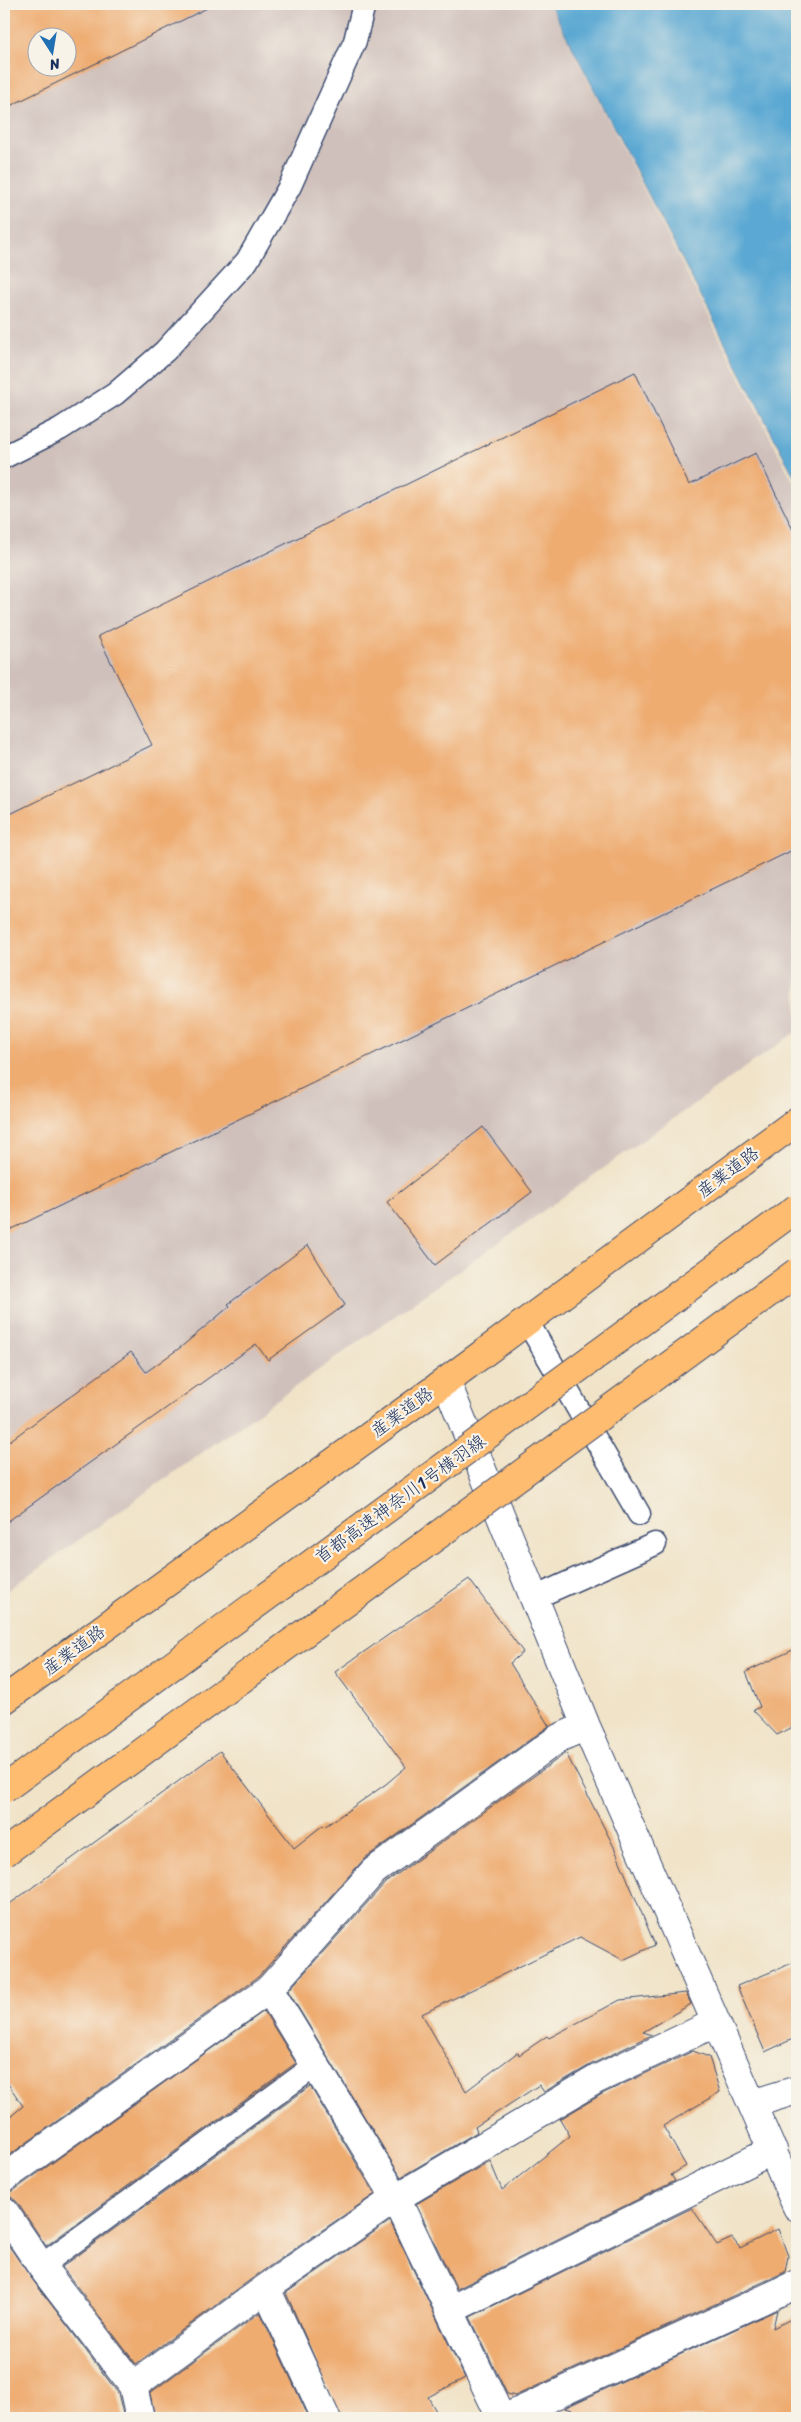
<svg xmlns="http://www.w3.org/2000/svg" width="801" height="2422" font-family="Sriracha,'Klee One',sans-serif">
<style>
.industrial{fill:#cfc0bb;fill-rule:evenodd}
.water{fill:#5aa8d3;stroke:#3a6c98}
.building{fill:#eeac71;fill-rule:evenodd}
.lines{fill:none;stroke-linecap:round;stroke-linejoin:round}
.service-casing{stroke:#3b4a6e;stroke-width:25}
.minor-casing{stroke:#3b4a6e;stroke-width:30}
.primary-casing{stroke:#3b4a6e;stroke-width:30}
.service{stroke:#fff;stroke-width:22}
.minor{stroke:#fff;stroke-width:28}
.primary{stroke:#febc70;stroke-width:28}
.motorway-bridge-casing{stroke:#3b4a6e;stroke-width:30;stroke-linecap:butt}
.motorway-bridge{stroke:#febc70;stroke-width:28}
.labels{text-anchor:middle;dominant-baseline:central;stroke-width:4.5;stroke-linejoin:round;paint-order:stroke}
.street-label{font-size:18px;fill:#1b2f5e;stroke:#f7f3e8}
</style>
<rect width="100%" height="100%" fill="#f7f3e8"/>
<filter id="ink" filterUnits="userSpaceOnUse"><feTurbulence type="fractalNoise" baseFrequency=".02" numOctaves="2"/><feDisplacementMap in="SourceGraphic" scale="10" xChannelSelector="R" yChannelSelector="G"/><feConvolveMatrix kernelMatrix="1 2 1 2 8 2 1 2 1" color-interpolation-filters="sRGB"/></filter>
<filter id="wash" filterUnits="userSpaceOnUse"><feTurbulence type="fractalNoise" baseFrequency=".0096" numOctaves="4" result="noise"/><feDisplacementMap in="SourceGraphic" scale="20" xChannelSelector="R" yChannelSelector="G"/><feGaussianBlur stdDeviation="1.12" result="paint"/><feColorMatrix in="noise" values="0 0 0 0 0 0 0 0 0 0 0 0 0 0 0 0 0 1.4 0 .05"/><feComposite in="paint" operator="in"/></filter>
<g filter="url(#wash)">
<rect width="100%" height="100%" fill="#f0e3c8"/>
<!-- industrial -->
<path class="industrial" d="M 4,4 L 549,4 L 797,489 L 797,1031 L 4,1593 ZM 38,38 L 68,38 L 68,68 L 38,68 Z"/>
<!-- water -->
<path class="water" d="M 550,4 L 797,4 L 797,482 Z"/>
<g id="blocks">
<!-- building -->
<path class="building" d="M 4,4 L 215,4 L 4,109 ZM 38,38 L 68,38 L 68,68 L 38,68 Z
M 635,372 L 689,485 L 756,453 L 797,538 L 797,848 L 4,1233 L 4,817 L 152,745 L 98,636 Z
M 483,1127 L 532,1192 L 435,1265 L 387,1202 Z
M 308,1245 L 345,1305 L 268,1360 L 256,1344 L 4,1524 L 4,1445 L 131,1352 L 146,1372 L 181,1347 L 230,1306 L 228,1304 Z
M 469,1579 L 523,1652 L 510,1663 L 549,1726 L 365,1858 L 258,1977 L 4,2159 L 4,2122 L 23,2106 L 4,2078 L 4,1908 L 220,1751 L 294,1848 L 323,1825 L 324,1827 L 386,1784 L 406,1767 L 335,1672 Z
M 797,1648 L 797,1725 L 777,1735 L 753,1710 L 760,1707 L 746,1672 Z
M 566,1753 L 614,1847 L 655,1945 L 623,1960 L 580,1937 L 422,2014 L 466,2091 L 518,2052 L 519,2055 L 547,2036 L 549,2038 L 620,2000 L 686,1993 L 691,2004 L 643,2032 L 652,2035 L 590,2065 L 544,2092 L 539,2085 L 475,2127 L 477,2132 L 401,2177 L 288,1991 L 385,1883 Z
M 797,1961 L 797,2037 L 765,2052 L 737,1986 Z
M 264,2011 L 296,2063 L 46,2246 L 17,2202 L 11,2197 L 4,2196 L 4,2193 L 13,2191 Z
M 693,2051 L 709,2057 L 720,2092 L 663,2126 L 686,2166 L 671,2175 L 675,2181 L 457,2289 L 416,2204 L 490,2161 L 502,2190 L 570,2136 L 560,2119 L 604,2093 Z
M 310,2086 L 375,2194 L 257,2275 L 136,2364 L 62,2267 Z
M 692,2208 L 717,2245 L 732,2238 L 740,2248 L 778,2229 L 788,2256 L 785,2272 L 515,2396 L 507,2394 L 470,2317 Z
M 390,2221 L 465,2378 L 428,2397 L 440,2418 L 341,2418 L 286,2293 Z
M 4,2239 L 29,2275 L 118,2393 L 124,2418 L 4,2418 Z
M 777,2310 L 773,2328 L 797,2316 L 797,2418 L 606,2418 L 564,2408 Z
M 260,2312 L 309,2418 L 155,2418 L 150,2393 Z"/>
</g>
</g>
<g filter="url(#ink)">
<use href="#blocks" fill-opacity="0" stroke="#3b4a6e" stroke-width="1"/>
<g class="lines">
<!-- service casing -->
<g class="service-casing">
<path id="service" d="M 4,457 L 60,429 L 115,394 L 165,351 L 247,261 L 290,186 L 355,41 L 364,4
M 527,1321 L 639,1514
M 534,1598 L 655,1544
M 41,2266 L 316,2065"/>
</g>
<!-- minor casing -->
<g class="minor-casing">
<path id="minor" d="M 446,1381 L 586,1726 L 797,2207
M 752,2104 L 797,2090
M 4,2178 L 269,1989
M 4,2211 L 41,2266 L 133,2386 L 140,2418
M 266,2288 L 326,2418
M 450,2310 L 773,2150
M 133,2386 L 266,2288 L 396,2198 L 597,2079 L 715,2023
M 501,2418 L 396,2198 L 269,1989 L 374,1871 L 559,1738 L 586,1726
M 505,2418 L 797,2284"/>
</g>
<!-- primary casing -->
<g class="primary-casing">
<path id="primary" d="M 4,1700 L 446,1381 L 797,1121"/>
</g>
<!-- service -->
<use href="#service" class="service"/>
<!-- minor -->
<use href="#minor" class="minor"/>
<!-- primary -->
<use href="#primary" class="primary"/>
<!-- motorway-bridge casing -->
<g class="motorway-bridge-casing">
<path id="motorway-bridge" d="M 4,1789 L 797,1208
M 4,1853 L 797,1272"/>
</g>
<!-- motorway-bridge -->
<use href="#motorway-bridge" class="motorway-bridge"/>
</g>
</g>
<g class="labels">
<!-- street labels -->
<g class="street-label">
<text transform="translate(728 1172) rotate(-37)">産業道路</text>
<text transform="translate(402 1412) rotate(-36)">産業道路</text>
<text transform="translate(400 1499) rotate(-36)">首都高速神奈川1号横羽線</text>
<text transform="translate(74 1650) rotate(-36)">産業道路</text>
</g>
</g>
<!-- margin -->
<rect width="801" height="2422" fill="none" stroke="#f7f3e8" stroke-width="20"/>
<!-- north arrow -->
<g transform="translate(52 52) rotate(168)"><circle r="24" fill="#f7f3e8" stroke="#9fa5b1"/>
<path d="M0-4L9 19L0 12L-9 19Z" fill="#1f6fb2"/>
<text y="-8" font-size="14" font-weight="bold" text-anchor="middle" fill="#1b2f5e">N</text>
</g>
</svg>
